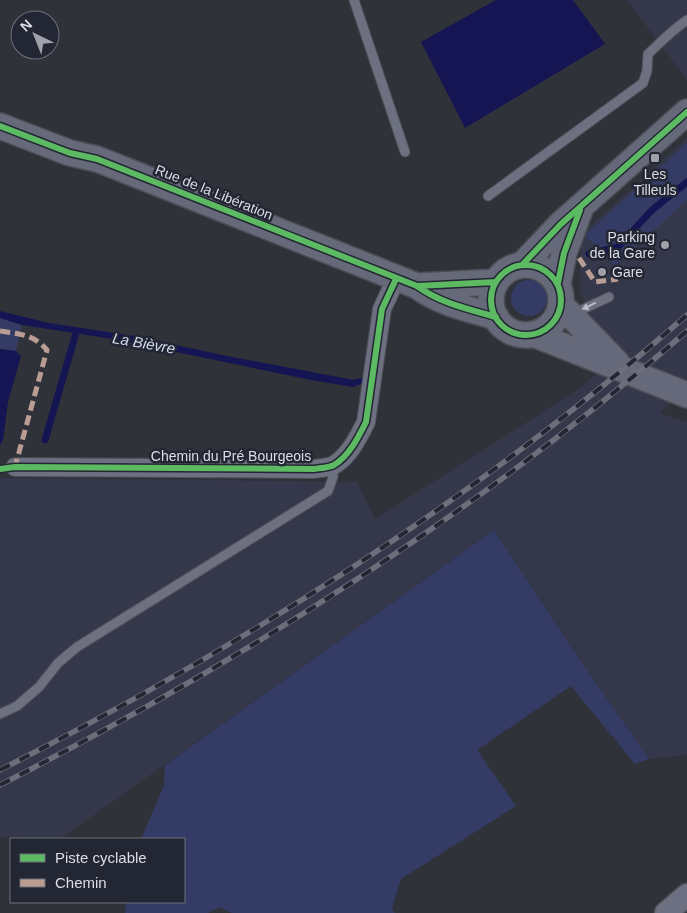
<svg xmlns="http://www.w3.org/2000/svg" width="687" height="913" font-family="Arial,sans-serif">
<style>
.built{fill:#34384a}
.green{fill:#343c66}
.water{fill:#161553}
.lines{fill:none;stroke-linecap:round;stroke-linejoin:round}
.stream{stroke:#161553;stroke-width:7}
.service-casing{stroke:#4c4e55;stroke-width:11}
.minor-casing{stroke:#4c4e55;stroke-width:20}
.tertiary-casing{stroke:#4c4e55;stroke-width:25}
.secondary-casing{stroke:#4c4e55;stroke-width:28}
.service{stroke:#6c7080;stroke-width:9}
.minor{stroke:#6c7080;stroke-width:18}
.tertiary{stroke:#6c7080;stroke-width:22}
.secondary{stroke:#666979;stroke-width:25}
.rail-casing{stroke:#6c6e7a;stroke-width:5.5}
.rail{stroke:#232633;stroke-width:4;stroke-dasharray:11;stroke-linecap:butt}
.quiet{stroke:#b99d93;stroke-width:5;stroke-dasharray:10 5;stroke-linecap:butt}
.cycleway-casing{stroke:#232633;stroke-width:9}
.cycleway{stroke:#5cba63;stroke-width:6}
.oneway{fill:#babdc8}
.poi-dot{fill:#a0a2aa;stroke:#232633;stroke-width:2}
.labels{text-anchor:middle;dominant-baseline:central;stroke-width:5;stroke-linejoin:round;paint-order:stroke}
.poi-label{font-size:14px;fill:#dcdee7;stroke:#232633}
.street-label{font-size:14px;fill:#dcdee7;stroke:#232633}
.water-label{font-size:15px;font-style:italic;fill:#d5daef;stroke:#232633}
</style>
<rect width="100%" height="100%" fill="#30323a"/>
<!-- built -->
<path class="built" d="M 627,0 L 687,0 L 687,80 Z
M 687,138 L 687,387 L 660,413 L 687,422 L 687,755 L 649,759 L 575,653 L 494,530 L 60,839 L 0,837 L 0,478 L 357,482 L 375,519 L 579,389 L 621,351 L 593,323 L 580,292 L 581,245 L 586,230 Z"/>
<!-- green -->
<path class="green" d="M 687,143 L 687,200 L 615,266 L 585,235 Z
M511 298a18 18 0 1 1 36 0a18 18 0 1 1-36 0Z
M 0,318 L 22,325 L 16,351 L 0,349 Z
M 494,530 L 575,653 L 649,759 L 635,764 L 571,686 L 477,750 L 516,806 L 401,879 L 392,908 L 395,913 L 232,913 L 219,907 L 208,913 L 125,913 L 126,902 L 184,902 L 184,839 L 141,839 L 164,786 L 165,765 Z"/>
<!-- water -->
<path class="water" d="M 496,0 L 573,0 L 605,44 L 465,128 L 421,42 Z
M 0,311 L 49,323 L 134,336 L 227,356 L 354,380 L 370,375 L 369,381 L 353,387 L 311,380 L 113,339 L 22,325 L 0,318 Z
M 0,349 L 16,351 L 21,356 L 8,402 L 3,440 L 0,445 Z"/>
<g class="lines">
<!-- stream -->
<path class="stream" d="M 589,254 L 618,247 L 652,210 L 687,182
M 45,440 L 76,333"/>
<!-- service casing -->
<g class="service-casing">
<path id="service" d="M 354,0 L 405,152
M 488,196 L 643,83 L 647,71 L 648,54 C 661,42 672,30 687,20
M 573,314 L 609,297
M 0,714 L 17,706 L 39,687 L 58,663 L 77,647 L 328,491 L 333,477 L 333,466"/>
</g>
<!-- minor casing -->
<g class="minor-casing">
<path id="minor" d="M 15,467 L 314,469 C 320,468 328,468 334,465 C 349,456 358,438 366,422 L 382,309 L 396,279"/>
</g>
<!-- tertiary casing -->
<g class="tertiary-casing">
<path id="tertiary" d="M 666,913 L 687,895"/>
</g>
<!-- secondary casing -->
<g class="secondary-casing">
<path id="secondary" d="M 0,126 L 70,153 L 97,159 L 417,286 C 440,303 468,309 496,317
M 523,264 L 561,224 L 687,112
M491 300a35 35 0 1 1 70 0a35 35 0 1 1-70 0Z
M 558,283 L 564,253 L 580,210
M 417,286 L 496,282
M 561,305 L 617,363
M 533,334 L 687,395"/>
</g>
<!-- service -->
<use href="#service" class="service"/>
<!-- minor -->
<use href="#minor" class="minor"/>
<!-- tertiary -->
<use href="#tertiary" class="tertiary"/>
<!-- secondary -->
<use href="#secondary" class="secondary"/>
<!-- rail casing -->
<g class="rail-casing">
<path id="rail" d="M 0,770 C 245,646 480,496 687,315
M 0,785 C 245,660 479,512 687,331"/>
</g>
<!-- rail -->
<use href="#rail" class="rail"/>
<!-- quiet -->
<path class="quiet" d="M 579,258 L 595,282 L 618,279
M 0,331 C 20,334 33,334 47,350 L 15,467 L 12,467"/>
<!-- cycleway casing -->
<g class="cycleway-casing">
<path id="cycleway" d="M 0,126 L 70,153 L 97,159 L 417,286 C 440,303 468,309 496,317
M 523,264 L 561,224 L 687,112
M491 300a35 35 0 1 1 70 0a35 35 0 1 1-70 0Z
M 558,283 L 564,253 L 580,210
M 417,286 L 496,282
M 0,469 L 15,467 L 314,469 C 320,468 328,468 334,465 C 349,456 358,438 366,422 L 382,309 L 396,279"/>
</g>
<!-- cycleway -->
<use href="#cycleway" class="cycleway"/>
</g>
<!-- one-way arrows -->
<defs><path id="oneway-solid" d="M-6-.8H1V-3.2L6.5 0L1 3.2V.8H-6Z" transform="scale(1.25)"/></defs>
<use class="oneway" href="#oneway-solid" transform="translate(589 306) rotate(154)"/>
<!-- markers -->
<g class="poi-dot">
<rect x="650" y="153" width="10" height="10" rx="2.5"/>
<circle cx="665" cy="245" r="5"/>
<circle cx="602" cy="272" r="5"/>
</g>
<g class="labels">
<!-- poi labels -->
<g class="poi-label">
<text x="655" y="174">Les<tspan x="655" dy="16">Tilleuls</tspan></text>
<text x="655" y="237" text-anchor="end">Parking<tspan x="655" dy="16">de la Gare</tspan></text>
<text x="612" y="272" text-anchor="start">Gare</text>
</g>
<!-- street labels -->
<g class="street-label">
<text transform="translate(214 192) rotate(22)">Rue de la Libération</text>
<text x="231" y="456">Chemin du Pré Bourgeois</text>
</g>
<!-- water labels -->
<g class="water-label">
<text transform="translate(144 343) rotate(10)">La Bièvre</text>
</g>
</g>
<!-- legend -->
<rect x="10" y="838" width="175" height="65" fill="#232633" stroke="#6d707b"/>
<rect x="20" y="854" width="25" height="8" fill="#5cba63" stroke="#6d707b"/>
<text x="55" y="863" font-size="15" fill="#dcdee7">Piste cyclable</text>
<rect x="20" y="879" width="25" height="8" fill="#b99d93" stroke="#6d707b"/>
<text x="55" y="888" font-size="15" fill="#dcdee7">Chemin</text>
<!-- north arrow -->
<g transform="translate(35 35) rotate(317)"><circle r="24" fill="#232633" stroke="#6d707b"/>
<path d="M0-4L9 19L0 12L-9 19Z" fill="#a0a2aa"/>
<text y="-8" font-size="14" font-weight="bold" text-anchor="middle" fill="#dcdee7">N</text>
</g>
</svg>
